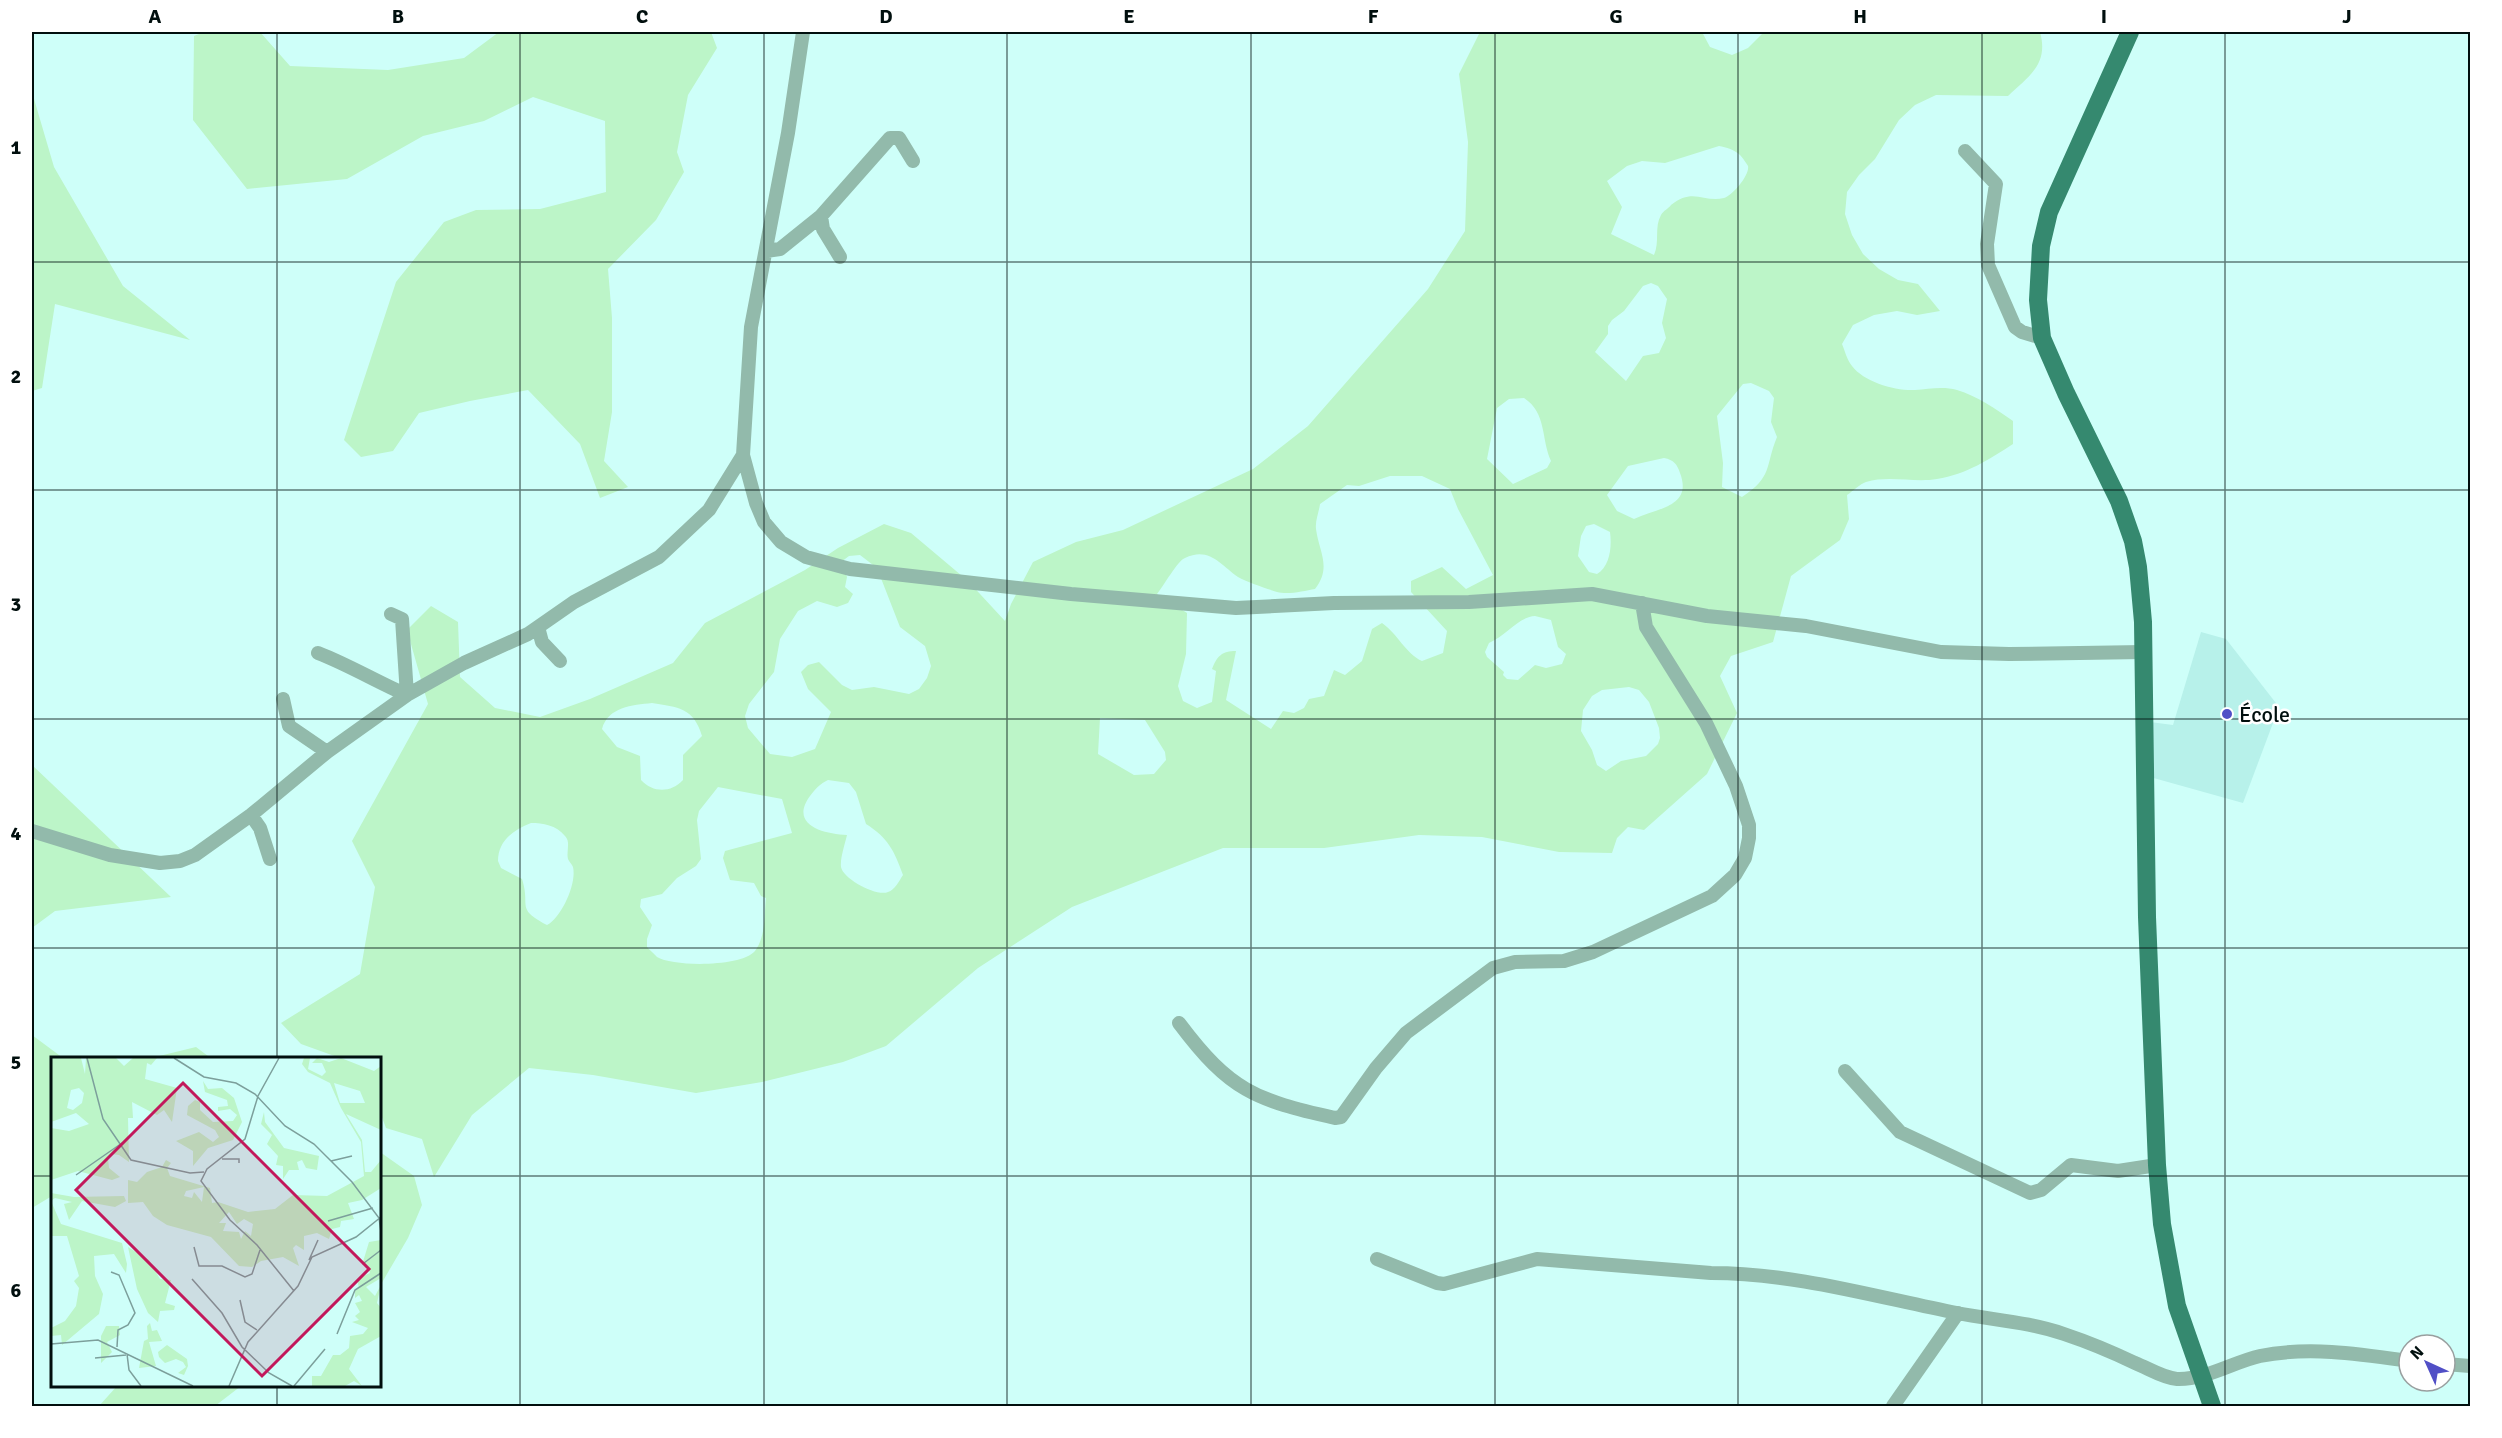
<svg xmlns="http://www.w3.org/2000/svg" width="2502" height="1438" font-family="Signika,sans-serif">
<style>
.built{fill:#b7f1ea}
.green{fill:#bcf5c8;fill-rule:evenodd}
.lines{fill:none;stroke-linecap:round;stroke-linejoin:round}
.minor{stroke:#92baab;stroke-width:14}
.major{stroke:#35896f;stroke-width:18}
.grid{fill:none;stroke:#010f0e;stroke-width:1.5;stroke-opacity:0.55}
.poi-dot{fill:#514fc6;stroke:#fff;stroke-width:2}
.labels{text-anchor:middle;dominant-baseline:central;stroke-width:5;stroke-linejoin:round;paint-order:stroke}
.poi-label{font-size:22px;fill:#010f0e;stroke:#fff;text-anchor:start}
.inset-road{fill:none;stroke:#7c9f9b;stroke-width:1.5}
.view{fill:#c2185b;fill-opacity:0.15;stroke:#c2185b;stroke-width:3}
.inset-edge{fill:none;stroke:#010f0e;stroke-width:3}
.neatline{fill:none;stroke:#010f0e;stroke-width:2}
.grid-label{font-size:20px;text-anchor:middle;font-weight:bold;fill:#010f0e}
</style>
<rect width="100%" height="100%" fill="#cefff9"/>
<!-- built -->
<path class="built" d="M 2201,632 L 2226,639 L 2279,707 L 2243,803 L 2150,777 L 2150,722 L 2173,725 Z"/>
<!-- green -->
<path class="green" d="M 204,32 L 260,32 L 290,66 L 388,70 L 464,58 L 499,32 L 711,32 L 717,48 L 688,95 L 677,152 L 684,172 L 656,220 L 608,269 L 612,318 L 612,412 L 604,461 L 628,487 L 600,498 L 580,444 L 528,390 L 470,401 L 419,413 L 393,451 L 361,457 L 344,440 L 396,282 L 444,222 L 476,210 L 540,209 L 606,192 L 605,121 L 533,97 L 484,121 L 423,136 L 347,179 L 247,189 L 193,120 L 194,36 Z
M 1480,32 L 1702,32 L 1710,47 L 1732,55 L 1748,48 L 1764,32 L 2040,32 C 2049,64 2029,76 2008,96 L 1936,95 L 1915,105 L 1899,120 L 1875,159 L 1859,175 L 1847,192 L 1845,214 L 1852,235 L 1863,254 L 1879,269 L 1898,280 L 1918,284 L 1940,311 L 1917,315 L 1897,311 L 1874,315 L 1853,325 L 1842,344 C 1845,351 1847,360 1852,366 C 1864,382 1895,391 1915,390 C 1929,389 1943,386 1957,390 C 1977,396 1996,409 2013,421 L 2013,444 C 1988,460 1967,474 1937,479 C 1914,483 1889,475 1866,482 C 1860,484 1853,491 1847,495 L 1849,519 L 1840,540 L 1791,576 L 1773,642 L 1731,656 L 1720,676 L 1737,713 L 1707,774 L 1644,830 L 1628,827 L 1617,838 L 1612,853 L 1559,852 L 1482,837 L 1419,835 L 1324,848 L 1223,848 L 1072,907 L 978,968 L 886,1046 L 843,1062 L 762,1082 L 696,1093 L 593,1075 L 529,1068 L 472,1115 L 434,1177 L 422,1139 L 386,1128 L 380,1112 L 380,1058 L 340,1058 L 301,1044 L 281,1023 L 360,974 L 375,887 L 352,841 L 428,704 L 407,630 L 431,606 L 458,622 L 460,677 L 495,708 L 540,717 L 590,699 L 673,663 L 705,623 L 805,570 L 838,548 L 884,524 L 911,533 L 968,581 L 1005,621 L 1011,604 L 1033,562 L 1076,542 L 1123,530 L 1253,469 L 1308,426 L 1428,289 L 1465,231 L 1468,142 L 1459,74 ZM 1719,146 C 1726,147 1735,150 1740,155 C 1742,157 1747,164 1748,166 C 1750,175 1732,196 1724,198 C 1704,203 1693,187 1671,205 C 1669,208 1663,211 1661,215 C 1654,227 1660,242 1654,255 L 1611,234 L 1622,207 L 1607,181 L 1627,166 L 1642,161 L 1665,163 ZM 1651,283 L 1658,286 L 1667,299 L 1662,323 L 1666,338 L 1659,353 L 1643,356 L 1626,381 L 1595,352 L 1608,334 L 1608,326 L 1612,320 L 1624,311 L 1643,286 ZM 1751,383 L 1769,391 L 1774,398 L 1771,422 L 1777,437 C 1765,466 1773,477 1742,497 L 1722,487 L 1723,463 L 1717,416 L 1743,384 ZM 1524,398 C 1547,413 1541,439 1551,461 L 1547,468 L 1513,484 L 1487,459 L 1497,408 L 1509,399 ZM 1664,458 C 1674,460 1677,464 1680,473 C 1693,507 1657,508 1634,519 L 1617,511 L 1607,495 L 1628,466 ZM 1390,476 L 1422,476 L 1450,489 L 1458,509 L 1493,575 L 1466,589 L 1442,567 L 1411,581 L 1411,592 L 1447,631 L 1443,653 L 1422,661 C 1405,653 1398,634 1382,623 L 1372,629 L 1362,661 L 1345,675 L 1334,670 L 1324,696 L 1309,699 L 1304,708 L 1294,713 L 1283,711 L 1271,729 L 1226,700 L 1236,651 C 1222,651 1217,656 1212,669 L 1216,671 L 1212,702 L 1197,708 L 1183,701 L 1178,686 L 1186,654 L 1187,613 L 1157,594 C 1163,587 1178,560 1185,558 C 1209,546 1221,565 1238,577 C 1249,583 1265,588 1277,592 C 1288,595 1304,591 1315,589 C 1332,567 1319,552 1316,529 C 1315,521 1319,512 1320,504 L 1347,485 L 1359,486 ZM 1594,524 L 1610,532 C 1612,547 1610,566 1597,574 L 1589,572 L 1578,556 L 1581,536 L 1586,526 ZM 860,555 L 877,568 L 900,627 L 925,646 L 931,666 L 927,678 L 919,689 L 909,694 L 874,687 L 852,690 L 842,685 L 819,662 L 808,665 L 801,672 L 808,689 L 831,712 L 815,749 L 792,757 L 770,754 L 748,728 L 745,716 L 749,704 L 774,672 L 780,639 L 798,611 L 817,601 L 837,607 L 848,603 L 853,594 L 845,587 L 847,577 L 841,562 L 849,556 ZM 1535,616 L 1551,620 L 1558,647 L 1566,654 L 1562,664 L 1546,668 L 1535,665 L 1518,680 L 1507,679 L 1503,675 L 1504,672 L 1487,657 L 1485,652 L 1489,643 C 1507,635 1518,617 1535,616 ZM 1629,687 L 1639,690 L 1649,702 L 1659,728 L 1660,738 L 1658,744 L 1646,756 L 1621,761 L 1606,771 L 1597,765 L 1592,750 L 1581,731 L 1583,710 L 1592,696 L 1602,690 ZM 652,703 C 678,707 694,708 702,736 L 683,755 L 683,780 C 671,793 653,793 641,780 L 640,756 L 617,747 L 602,729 C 608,707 632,705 652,703 ZM 1100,718 L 1145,720 L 1165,752 L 1166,760 L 1154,774 L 1134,775 L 1098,754 ZM 828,780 L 849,783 L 856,792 L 866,824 C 888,838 894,850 903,875 C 899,881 895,890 888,892 C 877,897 843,879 841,867 C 840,858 845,844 847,835 C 823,834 789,825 810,796 C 816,788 820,784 828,780 ZM 718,787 L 782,799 L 792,833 L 725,851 L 723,858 L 730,880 L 754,883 L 761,896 L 766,898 C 764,915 766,936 755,951 C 742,967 673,967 657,957 C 654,954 650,950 647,947 L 647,939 L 652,925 L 640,907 L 641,899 L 662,894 L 677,878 L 696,866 L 701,859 L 697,820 L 699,811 ZM 531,823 C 543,823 556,825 565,836 C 571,842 566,851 568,859 C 569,862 572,864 573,867 C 577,884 561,918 547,925 C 515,908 531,907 522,879 L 501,868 L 498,861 C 498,841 513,830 531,823 Z
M 32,92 L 54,167 L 123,286 L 190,340 L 55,304 L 42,388 L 32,391 Z
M 32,765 L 171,897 L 55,911 L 32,928 Z
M 32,1035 L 63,1058 L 52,1058 L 52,1196 L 32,1208 Z
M 196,1047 L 208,1056 L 205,1058 L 151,1058 Z
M 380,1152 L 414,1176 L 422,1205 L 408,1238 L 380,1286 Z
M 117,1386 L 241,1386 L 215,1406 L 99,1406 Z"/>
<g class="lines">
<!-- minor -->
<path class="minor" d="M 803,32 L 788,133 L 751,327 L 743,455 L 756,503 L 764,522 L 781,542 L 806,557 L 850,569 L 1071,594 L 1236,608 L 1334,603 L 1469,602 L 1592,594 L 1707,616 L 1806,626 L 1941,652 L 2009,654 L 2143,652
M 1965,151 L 1996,184 L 1987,244 L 1988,265 L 2015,327 L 2022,332 L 2042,338
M 821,216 L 823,229 L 840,257
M 766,251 L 780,249 L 821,216 L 890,138 L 899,138 L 913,161
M 391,614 L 402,619 L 407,695
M 538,627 L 542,642 L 560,661
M 318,653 C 349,665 377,682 407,695
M 283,699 L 289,726 L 327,752
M 251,815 L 260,828 L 270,859
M 32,831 L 110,855 L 160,863 L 180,861 L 195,855 L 251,815 L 327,752 L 407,695 L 464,663 L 528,634 L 574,602 L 659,557 L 709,510 L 743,455
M 1179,1023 C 1230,1091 1255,1100 1335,1118 L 1341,1117 L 1376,1068 L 1406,1033 L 1493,968 L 1515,962 L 1564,961 L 1593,952 L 1712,896 L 1735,875 L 1745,858 L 1749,838 L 1749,825 L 1736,786 L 1706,723 L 1646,627 L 1642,603
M 1845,1071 L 1900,1132 L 2030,1193 L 2041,1190 L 2071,1165 L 2118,1171 L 2157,1165
M 1377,1259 L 1437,1283 L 1444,1284 L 1537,1259 L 1711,1273 C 1795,1273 1876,1297 1957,1313 C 1993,1320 2029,1322 2064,1334 C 2088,1342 2112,1352 2135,1363 C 2148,1368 2163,1378 2177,1379 C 2206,1380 2233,1362 2260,1356 C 2309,1346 2360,1354 2409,1361
M 2445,1364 L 2470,1366
M 1893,1406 L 1958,1313"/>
<!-- major -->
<path class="major" d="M 2130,32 L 2049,212 L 2041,246 L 2038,300 L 2042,338 L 2066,393 L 2119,501 L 2133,541 L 2138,567 L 2143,622 L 2147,917 L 2157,1165 L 2162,1224 L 2177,1306 L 2212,1406"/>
</g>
<!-- grid -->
<path class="grid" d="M 277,32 L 277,1058M 520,32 L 520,1406M 764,32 L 764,1406M 1007,32 L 1007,1406M 1251,32 L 1251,1406M 1495,32 L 1495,1406M 1738,32 L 1738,1406M 1982,32 L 1982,1406M 2225,32 L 2225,1406M 32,262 L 2470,262M 32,490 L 2470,490M 32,719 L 2470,719M 32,948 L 2470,948M 32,1176 L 52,1176M 380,1176 L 2470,1176M 277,1386 L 277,1406"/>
<!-- markers -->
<circle class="poi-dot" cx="2227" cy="714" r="6"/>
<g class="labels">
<!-- poi labels -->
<g class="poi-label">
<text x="2239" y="714">École</text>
</g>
</g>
<!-- overview -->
<g transform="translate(51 1057)">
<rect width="330" height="330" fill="#cefff9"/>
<path d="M 0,1 L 30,1 L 34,17 L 35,1 L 65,1 L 73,9 L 82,1 L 106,1 L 100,8 L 96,6 L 94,22 L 126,31 L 121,65 L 113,53 L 106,58 L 81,45 L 82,61 L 77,61 L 78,105 L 68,98 L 60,97 L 57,101 L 58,111 L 69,120 L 61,123 L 27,114 L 0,123 L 0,71 L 18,74 L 38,67 L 25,56 L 0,65 ZM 28,31 L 33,36 L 31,46 L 22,53 L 16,51 L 20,33 ZM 253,1 L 259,1 L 257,12 L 271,19 L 275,15 L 271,6 L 261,6 L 266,1 L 278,5 L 290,1 L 323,14 L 330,9 L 330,73 L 295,57 L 311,83 L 314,115 L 320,115 L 330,103 L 330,131 L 311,143 L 297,146 L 303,162 L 290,164 L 289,170 L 281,172 L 278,182 L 266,176 L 253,179 L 253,193 L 245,188 L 242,191 L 248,209 L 232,200 L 210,204 L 201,210 L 188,209 L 160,180 L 116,168 L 102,159 L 92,145 L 77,146 L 77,123 L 86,125 L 96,115 L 111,110 L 115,103 L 120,106 L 116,111 L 119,119 L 159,131 L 161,146 L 167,145 L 197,155 L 224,152 L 242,138 L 276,139 L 313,119 L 310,85 L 290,51 L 279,26 L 257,15 L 251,7 ZM 283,26 L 309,34 L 314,46 L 289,46 ZM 153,130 L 151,145 L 143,135 L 141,141 L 133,139 L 135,134 ZM 178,155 L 186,167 L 193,162 L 202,167 L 200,179 L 194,174 L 190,182 L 188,175 L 172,174 L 175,166 L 168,166 ZM 152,24 L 157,32 L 171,31 L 183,41 L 191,65 L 182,83 L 157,91 L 142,109 L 142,94 L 125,84 L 148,75 L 162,85 L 168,80 L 164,73 L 136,58 L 137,49 L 144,43 L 149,45 L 149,53 L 162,65 L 182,64 L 186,58 L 179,52 L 167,54 L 167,50 L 177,49 L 176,43 L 154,35 ZM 213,55 L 214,65 L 233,91 L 268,99 L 266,113 L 255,111 L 251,103 L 246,105 L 248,113 L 238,113 L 232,122 L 232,109 L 225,108 L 227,99 L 216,87 L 221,78 L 210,67 ZM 0,136 L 23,140 L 73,139 L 75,144 L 64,150 L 31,144 L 18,163 L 13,147 L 21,145 L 4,141 L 0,144 L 10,167 L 71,186 L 76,207 L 75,216 L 63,197 L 43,199 L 44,219 L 52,237 L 48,257 L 11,288 L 10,278 L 0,279 L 0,271 L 14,264 L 25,249 L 28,231 L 23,224 L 28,219 L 16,179 L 0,179 ZM 330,183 L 330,221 L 315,230 L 324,239 L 330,228 L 326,246 L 330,251 L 330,279 L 307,292 L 298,312 L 311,329 L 303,324 L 294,329 L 261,329 L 261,319 L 270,319 L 282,298 L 289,298 L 298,291 L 299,279 L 312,277 L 317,271 L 301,265 L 308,263 L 304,259 L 309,255 L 304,246 L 311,244 L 308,238 L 304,241 L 304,234 L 308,231 L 306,222 L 319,216 L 316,208 L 311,208 L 318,185 ZM 77,190 L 98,203 L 109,222 L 120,223 L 114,246 L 124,249 L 123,253 L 109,254 L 107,265 L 97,256 L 86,232 ZM 99,266 L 101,274 L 106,273 L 111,284 L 98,285 L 105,309 L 88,311 L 93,284 L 97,282 L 96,269 ZM 55,269 L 68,269 L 69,278 L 56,285 L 61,295 L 50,306 L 50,279 ZM 116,288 L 136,302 L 137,309 L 133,318 L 127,316 L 135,310 L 132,305 L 125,302 L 114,306 L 108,300 L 107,295 Z" fill="#bcf5c8" fill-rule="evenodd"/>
<path class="inset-road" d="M 36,1 L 52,62 L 80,103 L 139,116 L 153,115M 123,1 L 153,20 L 185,26 L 204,37 L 234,69 L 263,87 L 301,125 L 328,161 L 330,175M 228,1 L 207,39 L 194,82 L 156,112 L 150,124 L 179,163 L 206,188 L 243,234M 171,102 L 188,102 L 188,106M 280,104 L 301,99M 25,118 L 71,86M 277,164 L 322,151M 143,190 L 148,209 L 171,209 L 194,220 L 201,217 L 209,193M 258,203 L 267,183M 313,206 L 330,193M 60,215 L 68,218 L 84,256 L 77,268 L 67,273 L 66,290M 141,222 L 171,256 L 191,290 L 218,316 L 241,329M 189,243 L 194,265 L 206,273M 286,277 L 304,233 L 330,216M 0,287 L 47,283 L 142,329M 76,297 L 78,313 L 90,329M 44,301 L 75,298M 178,329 L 197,285 L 247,229 L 261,200 L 305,180 L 330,160M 243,329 L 274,292"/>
<path class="view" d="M 132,26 L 318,212 L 211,319 L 25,133 Z"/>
<rect width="330" height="330" class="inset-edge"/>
</g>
<!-- border -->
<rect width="2502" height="1438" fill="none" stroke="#ffffff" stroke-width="66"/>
<!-- north arrow -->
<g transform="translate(2427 1363) rotate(315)"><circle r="28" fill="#ffffff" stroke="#999f9f" stroke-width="1.5"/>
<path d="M0-4.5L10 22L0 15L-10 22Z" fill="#514fc6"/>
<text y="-9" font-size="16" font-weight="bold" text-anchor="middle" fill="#010f0e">N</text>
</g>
<rect x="33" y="33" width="2436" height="1372" class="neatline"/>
<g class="grid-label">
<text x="155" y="23">A</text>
<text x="398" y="23">B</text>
<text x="642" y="23">C</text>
<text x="886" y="23">D</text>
<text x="1129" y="23">E</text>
<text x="1373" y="23">F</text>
<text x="1616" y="23">G</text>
<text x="1860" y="23">H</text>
<text x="2104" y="23">I</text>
<text x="2347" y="23">J</text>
<text x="16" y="154">1</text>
<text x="16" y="383">2</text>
<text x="16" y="611">3</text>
<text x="16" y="840">4</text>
<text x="16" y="1069">5</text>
<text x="16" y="1297">6</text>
</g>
</svg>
